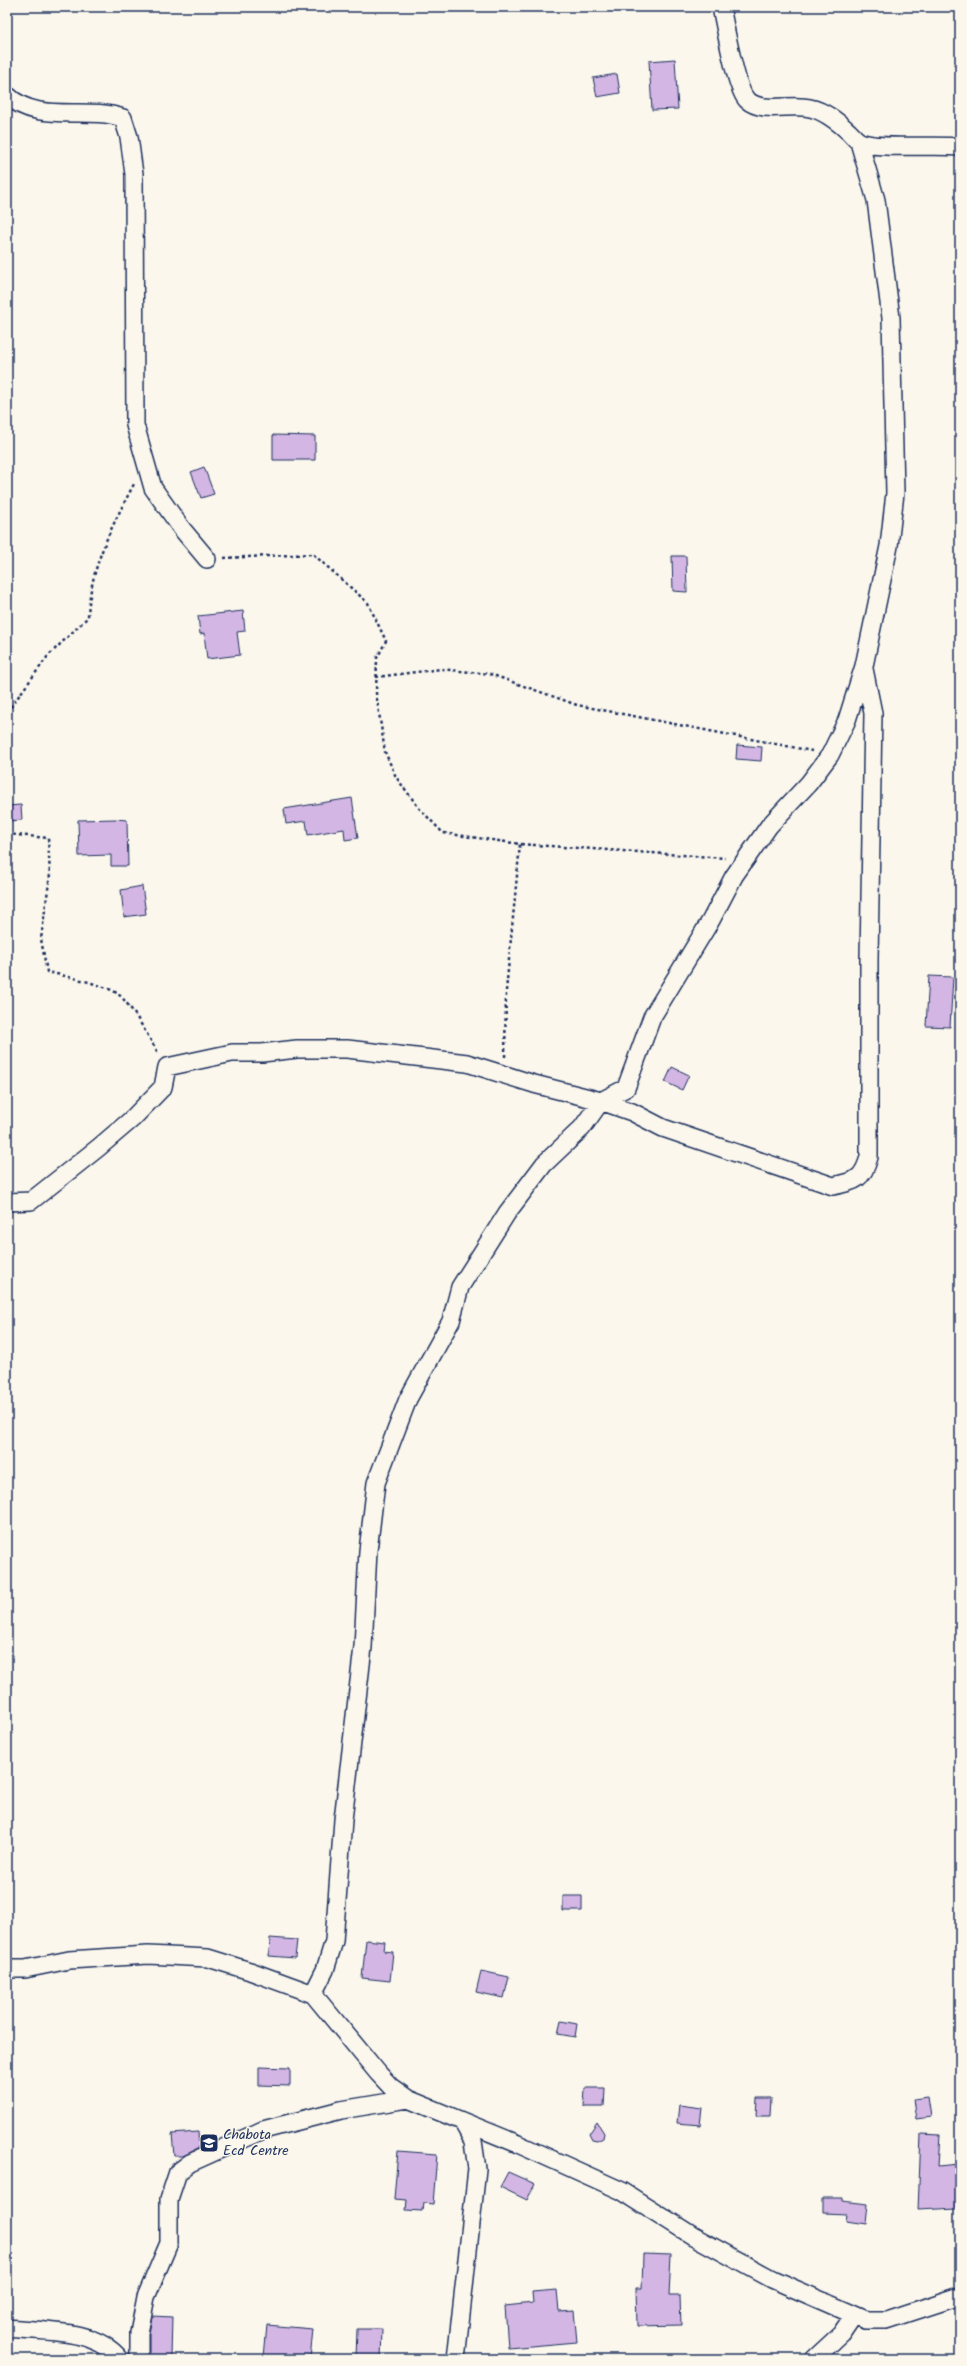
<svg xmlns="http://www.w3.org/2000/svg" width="967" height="2366" font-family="Kalam,sans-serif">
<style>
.building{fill:#d3b6e3;stroke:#1b2f5e}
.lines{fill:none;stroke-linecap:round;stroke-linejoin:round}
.minor-casing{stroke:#1b2f5e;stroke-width:20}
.path{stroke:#1b2f5e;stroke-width:2.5;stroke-dasharray:3 3;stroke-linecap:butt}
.minor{stroke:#fbf7ec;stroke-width:17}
.labels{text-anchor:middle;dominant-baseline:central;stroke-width:3;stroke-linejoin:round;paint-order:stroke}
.poi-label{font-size:14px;fill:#1b2f5e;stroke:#fbf7ec;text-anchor:start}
</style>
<rect width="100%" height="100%" fill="#fbf7ec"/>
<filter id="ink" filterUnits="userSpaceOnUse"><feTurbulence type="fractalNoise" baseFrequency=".025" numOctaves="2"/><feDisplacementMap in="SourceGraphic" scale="8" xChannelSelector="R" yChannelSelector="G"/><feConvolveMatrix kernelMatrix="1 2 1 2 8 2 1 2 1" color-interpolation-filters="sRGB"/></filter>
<g filter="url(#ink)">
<!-- building -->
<path class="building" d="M 675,59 L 678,109 L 652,110 L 649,61 Z
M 617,74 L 620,93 L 597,97 L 593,78 Z
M 273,435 L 315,436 L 315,460 L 273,460 Z
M 204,467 L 214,494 L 201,498 L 191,472 Z
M 672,556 L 686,556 L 687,592 L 673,591 Z
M 243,611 L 245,631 L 237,632 L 240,655 L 207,659 L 204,633 L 200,634 L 198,616 Z
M 737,745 L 762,747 L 761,761 L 736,759 Z
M 352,798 L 358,838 L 345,840 L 344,829 L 308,835 L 306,821 L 286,824 L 284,809 Z
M 21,805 L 22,820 L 9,821 L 7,806 Z
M 115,819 L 127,820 L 128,866 L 111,866 L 111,855 L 79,856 L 78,820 Z
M 142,886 L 146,914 L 124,917 L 121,890 Z
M 929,976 L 953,977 L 950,1027 L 926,1026 Z
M 672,1067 L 689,1075 L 682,1090 L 665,1082 Z
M 563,1896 L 582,1896 L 582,1911 L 563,1911 Z
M 270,1938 L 297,1940 L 295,1958 L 269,1956 Z
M 366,1940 L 385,1942 L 384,1951 L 393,1952 L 390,1981 L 362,1978 Z
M 481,1971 L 509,1977 L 504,1998 L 476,1992 Z
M 561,2021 L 577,2024 L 575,2037 L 558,2034 Z
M 259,2067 L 290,2068 L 290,2086 L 259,2085 Z
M 585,2088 L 605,2088 L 604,2107 L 584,2107 Z
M 928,2097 L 931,2117 L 916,2119 L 913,2099 Z
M 757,2098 L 771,2098 L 770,2116 L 756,2116 Z
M 679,2105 L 702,2108 L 700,2125 L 677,2123 Z
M 597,2122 L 604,2133 L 603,2138 L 597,2141 L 592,2140 L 589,2134 Z
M 198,2132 L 199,2148 L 183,2156 L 174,2156 L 172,2134 Z
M 921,2134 L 940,2135 L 938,2166 L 958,2164 L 960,2202 L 957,2201 L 957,2208 L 918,2210 Z
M 398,2151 L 437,2154 L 433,2204 L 423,2203 L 422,2211 L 406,2210 L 407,2200 L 394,2199 Z
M 508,2172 L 535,2184 L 527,2200 L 500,2187 Z
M 822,2198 L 842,2198 L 842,2201 L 868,2204 L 866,2224 L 846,2221 L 847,2214 L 822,2213 Z
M 643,2254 L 671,2255 L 669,2296 L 680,2296 L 681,2325 L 637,2326 L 636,2288 L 642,2288 Z
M 557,2290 L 559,2311 L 574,2310 L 577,2342 L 508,2348 L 505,2306 L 533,2303 L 532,2292 Z
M 152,2316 L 172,2317 L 171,2358 L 149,2357 L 149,2334 Z
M 267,2325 L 313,2329 L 310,2359 L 264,2357 Z
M 357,2329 L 382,2329 L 381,2359 L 356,2359 Z"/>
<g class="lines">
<!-- minor casing -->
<g class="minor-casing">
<path id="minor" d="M 721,7 C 725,25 736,90 747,100 C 763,114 791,103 810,108 C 825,111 838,122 849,132 C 852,135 856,140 860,142 C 880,150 934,144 960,147
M 7,95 C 38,125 85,105 123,118 L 129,137 L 134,174 L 135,425 L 153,488 L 182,529 L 207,559
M 7,1202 L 31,1201 L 98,1148 L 132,1119 L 163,1087 L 167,1067 L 232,1053 L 262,1053 L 297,1049 L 347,1049 L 467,1063 L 534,1084 L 601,1101 L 632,1112 L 663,1128 L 833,1186 C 855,1181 863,1180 869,1157 L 869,960 L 873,713 L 864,669
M 7,1969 L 25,1969 L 69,1960 L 148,1955 L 208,1958 L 250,1971 L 313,1994 L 378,2073 L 391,2087 L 408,2099 L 518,2144 L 622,2191 L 693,2236 L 772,2279 L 866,2320 L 887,2320 L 960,2296
M 313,1994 L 325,1970 L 334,1941 L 343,1820 L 363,1647 L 368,1551 L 376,1483 L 408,1399 L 451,1321 L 460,1287 L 507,1213 L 544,1164 L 582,1128 L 601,1101 L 626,1088 L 652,1017 L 711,920 L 734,876 L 769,826 L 809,783 L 830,755 L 847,720 L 864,666 L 889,546 L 895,493 L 891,318 L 876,200 L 859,142
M 7,2328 C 44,2332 95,2328 120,2359
M 139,2359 L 139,2333 L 146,2297 L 169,2243 L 169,2199 L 178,2172 L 190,2163 L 263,2130 L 341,2110 L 408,2099
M 456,2359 L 477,2169 L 473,2141 L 462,2121
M 814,2359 L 841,2334 L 854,2315"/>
</g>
<!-- path -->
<path class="path" d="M 224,558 L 313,554 L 368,603 L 386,641 L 377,658 L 376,693 L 385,752 L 396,777 L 419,808 L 443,833 L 520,844 L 725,858
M 376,677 L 441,669 L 490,674 L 577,705 L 812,751
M 7,712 L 48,656 L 88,617 C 90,567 111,528 134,484
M 7,834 L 48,838 L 50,875 L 41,939 L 47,972 C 62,975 107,985 118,994 C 130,1003 150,1039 158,1053
M 505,1057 L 506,991 L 520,844"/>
<!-- minor -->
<use href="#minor" class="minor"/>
</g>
</g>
<!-- icons -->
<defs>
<g id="school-square" transform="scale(1)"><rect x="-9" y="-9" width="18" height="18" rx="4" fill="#1b2f5e" stroke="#fbf7ec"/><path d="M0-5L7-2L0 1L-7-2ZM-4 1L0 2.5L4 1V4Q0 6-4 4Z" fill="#fff"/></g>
</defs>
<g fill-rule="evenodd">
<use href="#school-square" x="209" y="2143"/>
</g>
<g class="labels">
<!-- poi labels -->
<g class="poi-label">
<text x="223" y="2135">Chabota<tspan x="223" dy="16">Ecd Centre</tspan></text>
</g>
</g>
<!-- margin -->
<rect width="967" height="2366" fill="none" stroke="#fbf7ec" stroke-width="24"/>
<rect x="12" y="12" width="943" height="2342" fill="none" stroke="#1b2f5e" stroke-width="1.5" filter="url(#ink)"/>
</svg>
